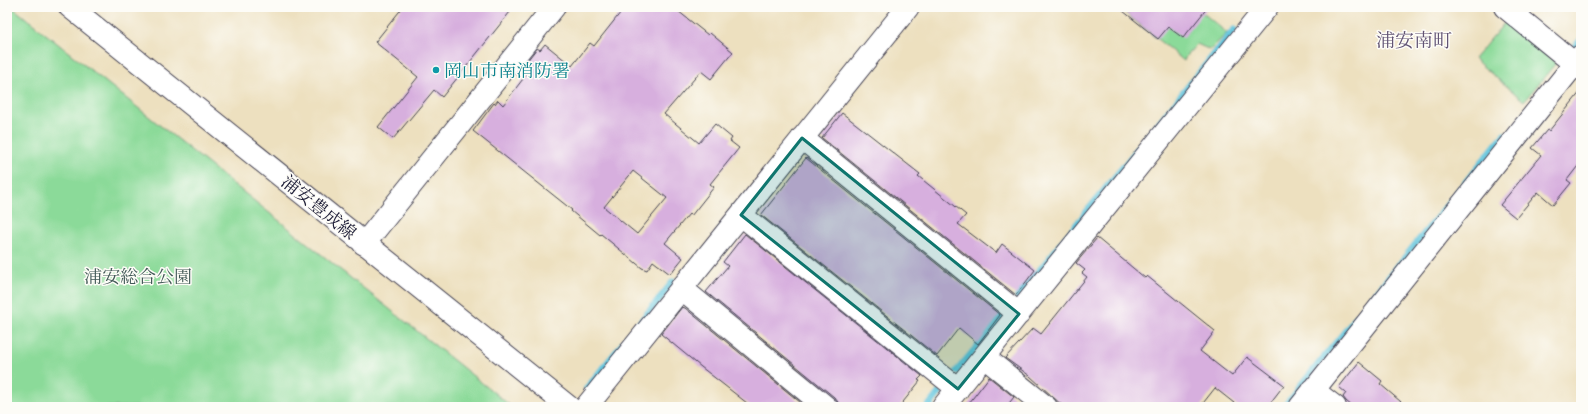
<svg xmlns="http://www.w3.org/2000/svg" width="1588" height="414" font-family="'EB Garamond','Noto Serif JP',serif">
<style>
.green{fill:#8bda99;stroke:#567e6a}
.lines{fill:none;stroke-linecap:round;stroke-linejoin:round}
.stream{stroke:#5fc4dd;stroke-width:7}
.building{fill:#d7afde;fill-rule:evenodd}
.minor-casing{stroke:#403e4f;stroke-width:24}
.major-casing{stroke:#403e4f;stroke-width:24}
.minor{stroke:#fff;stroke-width:22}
.major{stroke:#fff;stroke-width:22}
.marked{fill:#0f766e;fill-opacity:0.2;stroke:#0f766e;stroke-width:3;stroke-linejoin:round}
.culture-dot{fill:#0f9aa8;stroke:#fdfcf7;stroke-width:1.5}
.labels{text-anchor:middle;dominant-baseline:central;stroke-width:3;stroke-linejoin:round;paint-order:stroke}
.culture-label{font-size:18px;fill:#0d838f;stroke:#fdfcf7;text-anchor:start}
.street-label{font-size:18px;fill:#22223b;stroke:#fdfcf7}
.park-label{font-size:18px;fill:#425957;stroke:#fdfcf7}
.neighbourhood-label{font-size:19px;fill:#615374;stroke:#fdfcf7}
</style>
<rect width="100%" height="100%" fill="#fdfcf7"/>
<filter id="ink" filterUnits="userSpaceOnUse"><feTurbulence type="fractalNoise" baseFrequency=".025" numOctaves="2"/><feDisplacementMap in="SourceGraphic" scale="8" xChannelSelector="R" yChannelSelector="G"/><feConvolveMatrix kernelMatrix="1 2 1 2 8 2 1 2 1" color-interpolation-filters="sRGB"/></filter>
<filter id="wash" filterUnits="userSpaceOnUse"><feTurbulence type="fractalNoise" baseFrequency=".012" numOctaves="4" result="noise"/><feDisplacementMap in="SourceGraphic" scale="16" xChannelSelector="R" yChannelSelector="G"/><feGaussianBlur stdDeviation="0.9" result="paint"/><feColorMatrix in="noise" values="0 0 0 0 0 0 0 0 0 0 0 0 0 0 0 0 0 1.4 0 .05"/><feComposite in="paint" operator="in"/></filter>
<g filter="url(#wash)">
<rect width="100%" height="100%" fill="#ede0bf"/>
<!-- green -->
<path class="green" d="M 7,7 L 12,7 L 512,407 L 7,407 Z
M 1118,7 L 1196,7 L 1227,33 L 1210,50 L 1197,44 L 1186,56 L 1184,61 Z
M 1506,21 L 1556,63 L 1524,101 L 1474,59 Z"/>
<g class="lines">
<!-- stream -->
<path class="stream" d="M 1574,48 L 1581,40
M 1018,297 L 1234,30
M 957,371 L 1002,317
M 587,388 L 673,282
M 928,407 L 939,393
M 1284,407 L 1504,135"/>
</g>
<g id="blocks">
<!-- building -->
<path class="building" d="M 403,7 L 514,7 L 442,97 L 434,90 L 393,139 L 378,127 L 418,77 L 375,42 Z
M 625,7 L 673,7 L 708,35 L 710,33 L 733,52 L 711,79 L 701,71 L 664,114 L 699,143 L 715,124 L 732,138 L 730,141 L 739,148 L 710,184 L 714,187 L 691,216 L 689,214 L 665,243 L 683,258 L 670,274 L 653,261 L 647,270 L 642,268 L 601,234 L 600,235 L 571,211 L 572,210 L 473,131 L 494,103 L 495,104 L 498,100 L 503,105 L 526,75 L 521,71 L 524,67 L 523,66 L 537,48 L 540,50 L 545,44 L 572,66 L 590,43 L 594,46 ZM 633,171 L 667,198 L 637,234 L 604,207 Z
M 1118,7 L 1208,7 L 1183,38 L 1168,27 L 1158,39 Z
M 1581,91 L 1581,162 L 1567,180 L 1571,183 L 1553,205 L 1538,192 L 1516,218 L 1500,205 L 1541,155 L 1532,148 L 1547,130 L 1549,131 Z
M 842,113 L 920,174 L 918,176 L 966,215 L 958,224 L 996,253 L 1002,244 L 1035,270 L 1016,295 L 822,138 Z
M 806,158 L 1000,315 L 978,344 L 959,328 L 937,356 L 761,215 Z
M 745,234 L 922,376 L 918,380 L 920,381 L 899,407 L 838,407 L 838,402 L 834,397 L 706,292 L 728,266 L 723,262 Z
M 1097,238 L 1145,278 L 1147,276 L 1215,331 L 1200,351 L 1232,376 L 1247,357 L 1284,385 L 1267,407 L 1239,407 L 1215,388 L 1200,407 L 1064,407 L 1030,376 L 1005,358 L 1033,328 L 1041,334 L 1087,277 L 1082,273 L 1085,270 L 1076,263 Z
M 682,307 L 685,308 L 806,407 L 752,407 L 701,367 L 661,334 Z
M 1359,362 L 1382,381 L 1380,384 L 1407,407 L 1353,407 L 1346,401 L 1343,397 L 1346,393 L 1339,387 Z
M 989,377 L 1014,397 L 1006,407 L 966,407 Z"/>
</g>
</g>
<g filter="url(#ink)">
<use href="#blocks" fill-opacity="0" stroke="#403e4f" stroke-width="1"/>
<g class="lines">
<!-- minor casing -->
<g class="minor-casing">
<path id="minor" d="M 1505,7 L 1581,69
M 802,138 L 1019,314
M 741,215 L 958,389
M 364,244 L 554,7
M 681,288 L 826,407
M 984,357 L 1046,407
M 1313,390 L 1335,407
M 586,407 L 908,7
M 943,407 L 1267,7
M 1300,407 L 1581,56"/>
</g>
<!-- major casing -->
<g class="major-casing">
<path id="major" d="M 70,7 L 569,407"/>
</g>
<!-- minor -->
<use href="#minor" class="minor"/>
<!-- major -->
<use href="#major" class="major"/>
</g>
</g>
<!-- marked area -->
<path class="marked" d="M 802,138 L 1019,314 L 958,389 L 741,215 Z"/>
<!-- markers -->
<circle class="culture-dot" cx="436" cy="70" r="4"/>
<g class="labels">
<!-- culture labels -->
<g class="culture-label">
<text x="444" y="70">岡山市南消防署</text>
</g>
<!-- street labels -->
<g class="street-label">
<text transform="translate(319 207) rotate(39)">浦安豊成線</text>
</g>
<!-- park labels -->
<g class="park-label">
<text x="138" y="276">浦安総合公園</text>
</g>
<!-- neighbourhood labels -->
<g class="neighbourhood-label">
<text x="1414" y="40">浦安南町</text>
</g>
</g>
<!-- margin -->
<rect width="1588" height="414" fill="none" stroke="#fdfcf7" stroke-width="24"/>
</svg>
